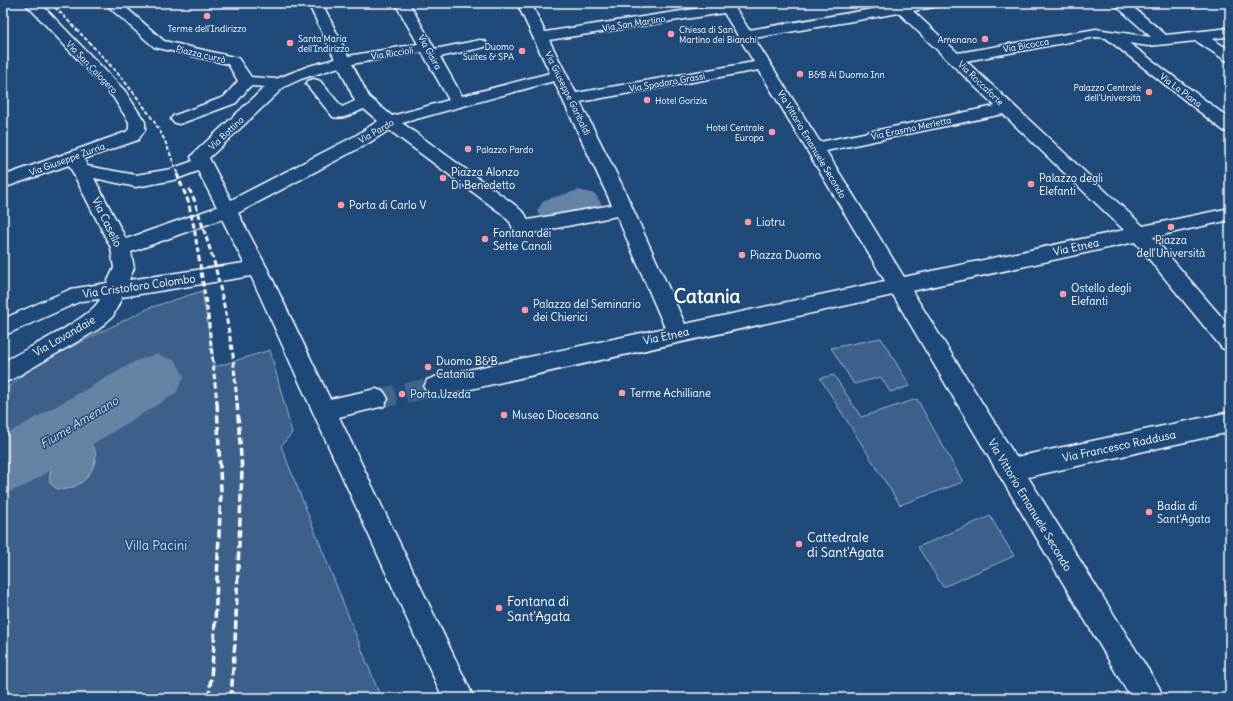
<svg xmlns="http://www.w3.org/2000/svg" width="1233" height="701" font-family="Delius,sans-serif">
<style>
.green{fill:#3c618b;stroke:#9eb0c5}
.water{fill:#6583a4;stroke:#a3b5c8}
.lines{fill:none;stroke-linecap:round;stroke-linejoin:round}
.river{fill:#6583a4;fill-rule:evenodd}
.minor-tunnel{stroke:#41658e;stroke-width:20;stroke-dasharray:20 10;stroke-linecap:butt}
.minor-casing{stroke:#fff;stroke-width:3}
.minor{fill:#1f4a7a;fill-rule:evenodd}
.rail-far2{stroke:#fff;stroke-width:2;stroke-dasharray:4 2;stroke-linecap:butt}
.rail-far1{stroke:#fff;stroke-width:3;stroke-dasharray:5.5 3;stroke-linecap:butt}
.rail{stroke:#fff;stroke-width:3.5;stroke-dasharray:8 3.5;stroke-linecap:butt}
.poi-dot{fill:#ff9aa2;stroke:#1f4a7a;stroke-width:1.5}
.labels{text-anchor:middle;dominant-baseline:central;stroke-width:3;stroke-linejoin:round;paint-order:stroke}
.far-street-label{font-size:9px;fill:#fff;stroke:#1f4a7a}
.far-poi-label{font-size:9px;fill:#fff;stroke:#1f4a7a;text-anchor:start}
.poi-label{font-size:11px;fill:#fff;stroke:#1f4a7a;text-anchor:start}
.street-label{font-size:11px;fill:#fff;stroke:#1f4a7a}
.water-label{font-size:12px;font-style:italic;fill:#d8e0e8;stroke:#1f4a7a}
.near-poi-label{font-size:13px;fill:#fff;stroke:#1f4a7a;text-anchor:start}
.near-park-label{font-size:13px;fill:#d8dfe8;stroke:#1f4a7a}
.town-label{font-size:19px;font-weight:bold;fill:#fff;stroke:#1f4a7a}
</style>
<rect width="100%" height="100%" fill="#1f4a7a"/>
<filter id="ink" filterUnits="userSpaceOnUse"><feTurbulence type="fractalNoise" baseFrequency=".025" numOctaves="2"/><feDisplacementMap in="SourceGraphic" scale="8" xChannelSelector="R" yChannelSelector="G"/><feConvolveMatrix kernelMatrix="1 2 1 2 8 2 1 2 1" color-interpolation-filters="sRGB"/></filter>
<g filter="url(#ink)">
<!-- green -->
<path class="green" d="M 202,291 L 215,367 L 270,350 L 292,433 L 281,446 L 381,698 L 3,698 L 3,392 L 33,366 L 149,308 Z
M 881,338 L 910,386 L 890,392 L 881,377 L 854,384 L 831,348 Z
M 834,375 L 861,417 L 917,399 L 963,482 L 900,505 L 820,378 Z
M 990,516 L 1014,556 L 943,587 L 918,547 Z"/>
<!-- water -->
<path class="water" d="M 81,442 C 102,443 97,465 87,477 C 80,486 57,497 50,482 C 49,478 50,474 51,470 C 54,454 66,445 81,442 Z"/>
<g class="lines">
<!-- river -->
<path class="river" d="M 579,190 L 595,194 L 602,205 L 595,216 L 560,226 L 544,222 L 537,211 L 544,200 Z
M 156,354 L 176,361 L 184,377 L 176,393 L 25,486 L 3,494 L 3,436 L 136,361 Z"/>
<!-- minor-tunnel -->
<path class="minor-tunnel" d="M 376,399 L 435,387"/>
<!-- minor casing -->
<g class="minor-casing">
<path id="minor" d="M 25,3 L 40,3 L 125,91 L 145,122 L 145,130 L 138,140 L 84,159 L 87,166 L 136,175 L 171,169 L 193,161 L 191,157 L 194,153 L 265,87 L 250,86 L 236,103 L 185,122 L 179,124 L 173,122 L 171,119 L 173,116 L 224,97 L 238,81 L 228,64 L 154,47 L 111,9 L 109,6 L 111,3 L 125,3 L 123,5 L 164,41 L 238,58 L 251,77 L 276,79 L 309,66 L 335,59 L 308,3 L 322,3 L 348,56 L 418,44 L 395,3 L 409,3 L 435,49 L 480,40 L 485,41 L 487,44 L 485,47 L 440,57 L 462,96 L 550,73 L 517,3 L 531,3 L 545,32 L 720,5 L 718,3 L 732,3 L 749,30 L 902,4 L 940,3 L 938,6 L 913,11 L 958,53 L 1096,29 L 1151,37 L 1113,3 L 1128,3 L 1166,35 L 1230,28 L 1230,36 L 1212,39 L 1230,50 L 1230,61 L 1225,60 L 1196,41 L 1148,46 L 1129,43 L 1230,119 L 1230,132 L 1224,131 L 1106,38 L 1096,37 L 966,61 L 1143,226 L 1230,208 L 1230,220 L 1153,237 L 1230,327 L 1230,351 L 1222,348 L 1135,242 L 912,291 L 1016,457 L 1230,412 L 1230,432 L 1028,477 L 1159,687 L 1163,698 L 1131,698 L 893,295 L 435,397 L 427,394 L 424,387 L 427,380 L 435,377 L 665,328 L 617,216 L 522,235 L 515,233 L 510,222 L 501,213 L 389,130 L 367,144 L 238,213 L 267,268 L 330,399 L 376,389 L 384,392 L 388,399 L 384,406 L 339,417 L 474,698 L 443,698 L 251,276 L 122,297 L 113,316 L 99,329 L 11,380 L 3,382 L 3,362 C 24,350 92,318 100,299 L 81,301 L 3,336 L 3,319 L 71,289 L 107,283 L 114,268 L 111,248 L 69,165 L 3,188 L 3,176 L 126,132 L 129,129 L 129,122 L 113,97 ZM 724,13 L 754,62 L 576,93 L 549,40 ZM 899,13 L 995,106 L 820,142 L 754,38 ZM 422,52 L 449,100 L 392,116 L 369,97 L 352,64 ZM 339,67 L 355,101 L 342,107 L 320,81 L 314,79 L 308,81 L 306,84 L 333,117 C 344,120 354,113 364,109 L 378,121 L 355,136 L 231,200 L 209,158 L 284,87 L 301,79 ZM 759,70 L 885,281 L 685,324 L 621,183 L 580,102 ZM 554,81 L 612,205 L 528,220 L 525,214 L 515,205 L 402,123 ZM 1003,114 L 1124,230 L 904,277 L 826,151 ZM 198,171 L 217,207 L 126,239 L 94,178 L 136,187 L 174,180 ZM 222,219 L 244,263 L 129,280 L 134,268 L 131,252 Z"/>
</g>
<!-- minor -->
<use href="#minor" class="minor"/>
<!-- rail-far2 -->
<path class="rail-far2" d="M 51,3 C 89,43 135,86 162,135 C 168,147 173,162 178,175"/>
<!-- rail-far1 -->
<path class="rail-far1" d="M 177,174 L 188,201 L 194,227 L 208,315 L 217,403
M 189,189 L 194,199 L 215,265 L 225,310 L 233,355 L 237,403"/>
<!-- rail -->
<path class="rail" d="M 209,698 L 214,645 L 221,491 L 217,402
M 231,698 L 235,642 L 242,471 L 237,402"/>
</g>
</g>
<!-- markers -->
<g class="poi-dot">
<circle cx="207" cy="16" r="4"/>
<circle cx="671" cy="34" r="4"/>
<circle cx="985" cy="39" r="4"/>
<circle cx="290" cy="43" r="4"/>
<circle cx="522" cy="51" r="4"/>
<circle cx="800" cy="74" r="4"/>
<circle cx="1149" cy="92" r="4"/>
<circle cx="647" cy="100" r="4"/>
<circle cx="772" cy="132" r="4"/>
<circle cx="468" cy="149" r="4"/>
<circle cx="443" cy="178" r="4"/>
<circle cx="1031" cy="184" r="4"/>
<circle cx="341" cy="205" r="4"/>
<circle cx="748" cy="222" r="4"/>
<circle cx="1171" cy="227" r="4"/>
<circle cx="485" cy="239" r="4"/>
<circle cx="742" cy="255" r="4"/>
<circle cx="1063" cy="294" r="4"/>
<circle cx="525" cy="310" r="4"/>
<circle cx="428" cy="367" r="4"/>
<circle cx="622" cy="393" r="4"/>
<circle cx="402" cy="394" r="4"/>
<circle cx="504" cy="415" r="4"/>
<circle cx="1149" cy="512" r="4"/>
<circle cx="799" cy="544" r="4"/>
<circle cx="499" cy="608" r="4"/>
</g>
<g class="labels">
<!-- far-street labels -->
<g class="far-street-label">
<text transform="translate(634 23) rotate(-9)">Via San Martino</text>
<text transform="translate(1026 45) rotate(-10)">Via Bicocca</text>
<text transform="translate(430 52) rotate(61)">Via Gisira</text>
<text transform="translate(392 53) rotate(-9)">Via Riccioli</text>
<text transform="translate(201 54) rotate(13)">Piazza currò</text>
<text transform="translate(92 67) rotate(46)">Via San Calogero</text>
<text transform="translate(667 82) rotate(-10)">Via Spadaro Grassi</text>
<text transform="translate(981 83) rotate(44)">Via Roccaforte</text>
<text transform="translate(1181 90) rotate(37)">Via La Piana</text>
<text transform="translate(568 93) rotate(64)">Via Giuseppe Garibaldi</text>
<text transform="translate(911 128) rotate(-12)">Via Erasmo Merletta</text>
<text transform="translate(376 131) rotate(-30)">Via Pardo</text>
<text transform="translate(226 133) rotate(-43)">Via Bottino</text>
<text transform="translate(812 144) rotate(59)">Via Vittorio Emanuele Secondo</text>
<text transform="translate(67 159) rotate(-20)">Via Giuseppe Zurria</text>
</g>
<!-- far-poi labels -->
<g class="far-poi-label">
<text x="207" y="28" text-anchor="middle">Terme dell'Indirizzo</text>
<text x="679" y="29">Chiesa di San<tspan x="679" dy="10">Martino dei Bianchi</tspan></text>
<text x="298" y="38">Santa Maria<tspan x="298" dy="10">dell'Indirizzo</tspan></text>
<text x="977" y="39" text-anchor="end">Amenano</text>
<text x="514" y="46" text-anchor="end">Duomo<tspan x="514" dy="10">Suites &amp; SPA</tspan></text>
<text x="808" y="74">B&amp;B Al Duomo Inn</text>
<text x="1141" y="87" text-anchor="end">Palazzo Centrale<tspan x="1141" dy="10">dell'Università</tspan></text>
<text x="655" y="100">Hotel Gorizia</text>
<text x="764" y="127" text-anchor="end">Hotel Centrale<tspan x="764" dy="10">Europa</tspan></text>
<text x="476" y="149">Palazzo Pardo</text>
</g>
<!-- poi labels -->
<g class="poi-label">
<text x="451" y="172">Piazza Alonzo<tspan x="451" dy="13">Di Benedetto</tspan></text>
<text x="1039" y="178">Palazzo degli<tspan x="1039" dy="13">Elefanti</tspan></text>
<text x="349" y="205">Porta di Carlo V</text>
<text x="756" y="222">Liotru</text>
<text x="493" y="233">Fontana dei<tspan x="493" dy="13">Sette Canali</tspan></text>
<text x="1171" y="240" text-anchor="middle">Piazza<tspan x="1171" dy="13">dell'Università</tspan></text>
<text x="750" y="255">Piazza Duomo</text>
<text x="1071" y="288">Ostello degli<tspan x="1071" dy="13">Elefanti</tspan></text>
<text x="533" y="304">Palazzo del Seminario<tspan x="533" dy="13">dei Chierici</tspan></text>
<text x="436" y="361">Duomo B&amp;B<tspan x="436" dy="13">Catania</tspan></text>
<text x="630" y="393">Terme Achilliane</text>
<text x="410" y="394">Porta Uzeda</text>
<text x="512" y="415">Museo Diocesano</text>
<text x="1157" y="506">Badia di<tspan x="1157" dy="13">Sant'Agata</tspan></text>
</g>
<!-- street labels -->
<g class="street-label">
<text transform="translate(107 222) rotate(64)">Via Casello</text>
<text transform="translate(1076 247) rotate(-12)">Via Etnea</text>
<text transform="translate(139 286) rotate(-8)">Via Cristoforo Colombo</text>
<text transform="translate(64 336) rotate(-30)">Via Lavandaie</text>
<text transform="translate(666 336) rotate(-12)">Via Etnea</text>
<text transform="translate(1119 446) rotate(-12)">Via Francesco Raddusa</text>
<text transform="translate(1030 505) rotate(59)">Via Vittorio Emanuele Secondo</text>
</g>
<!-- water labels -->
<g class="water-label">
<text transform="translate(79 422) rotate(-31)">Fiume Amenano</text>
</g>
<!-- near-poi labels -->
<g class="near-poi-label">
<text x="807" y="537">Cattedrale<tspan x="807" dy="15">di Sant'Agata</tspan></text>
<text x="507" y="601">Fontana di<tspan x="507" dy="15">Sant'Agata</tspan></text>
</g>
<!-- near-park labels -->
<g class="near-park-label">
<text x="156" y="545">Villa Pacini</text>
</g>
<!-- town labels -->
<g class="town-label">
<text x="707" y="296">Catania</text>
</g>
</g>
<!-- margin -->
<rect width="1233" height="701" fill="none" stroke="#1f4a7a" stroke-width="16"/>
<rect x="8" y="8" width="1217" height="685" fill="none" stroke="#fff" stroke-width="1.5" filter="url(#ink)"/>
</svg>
